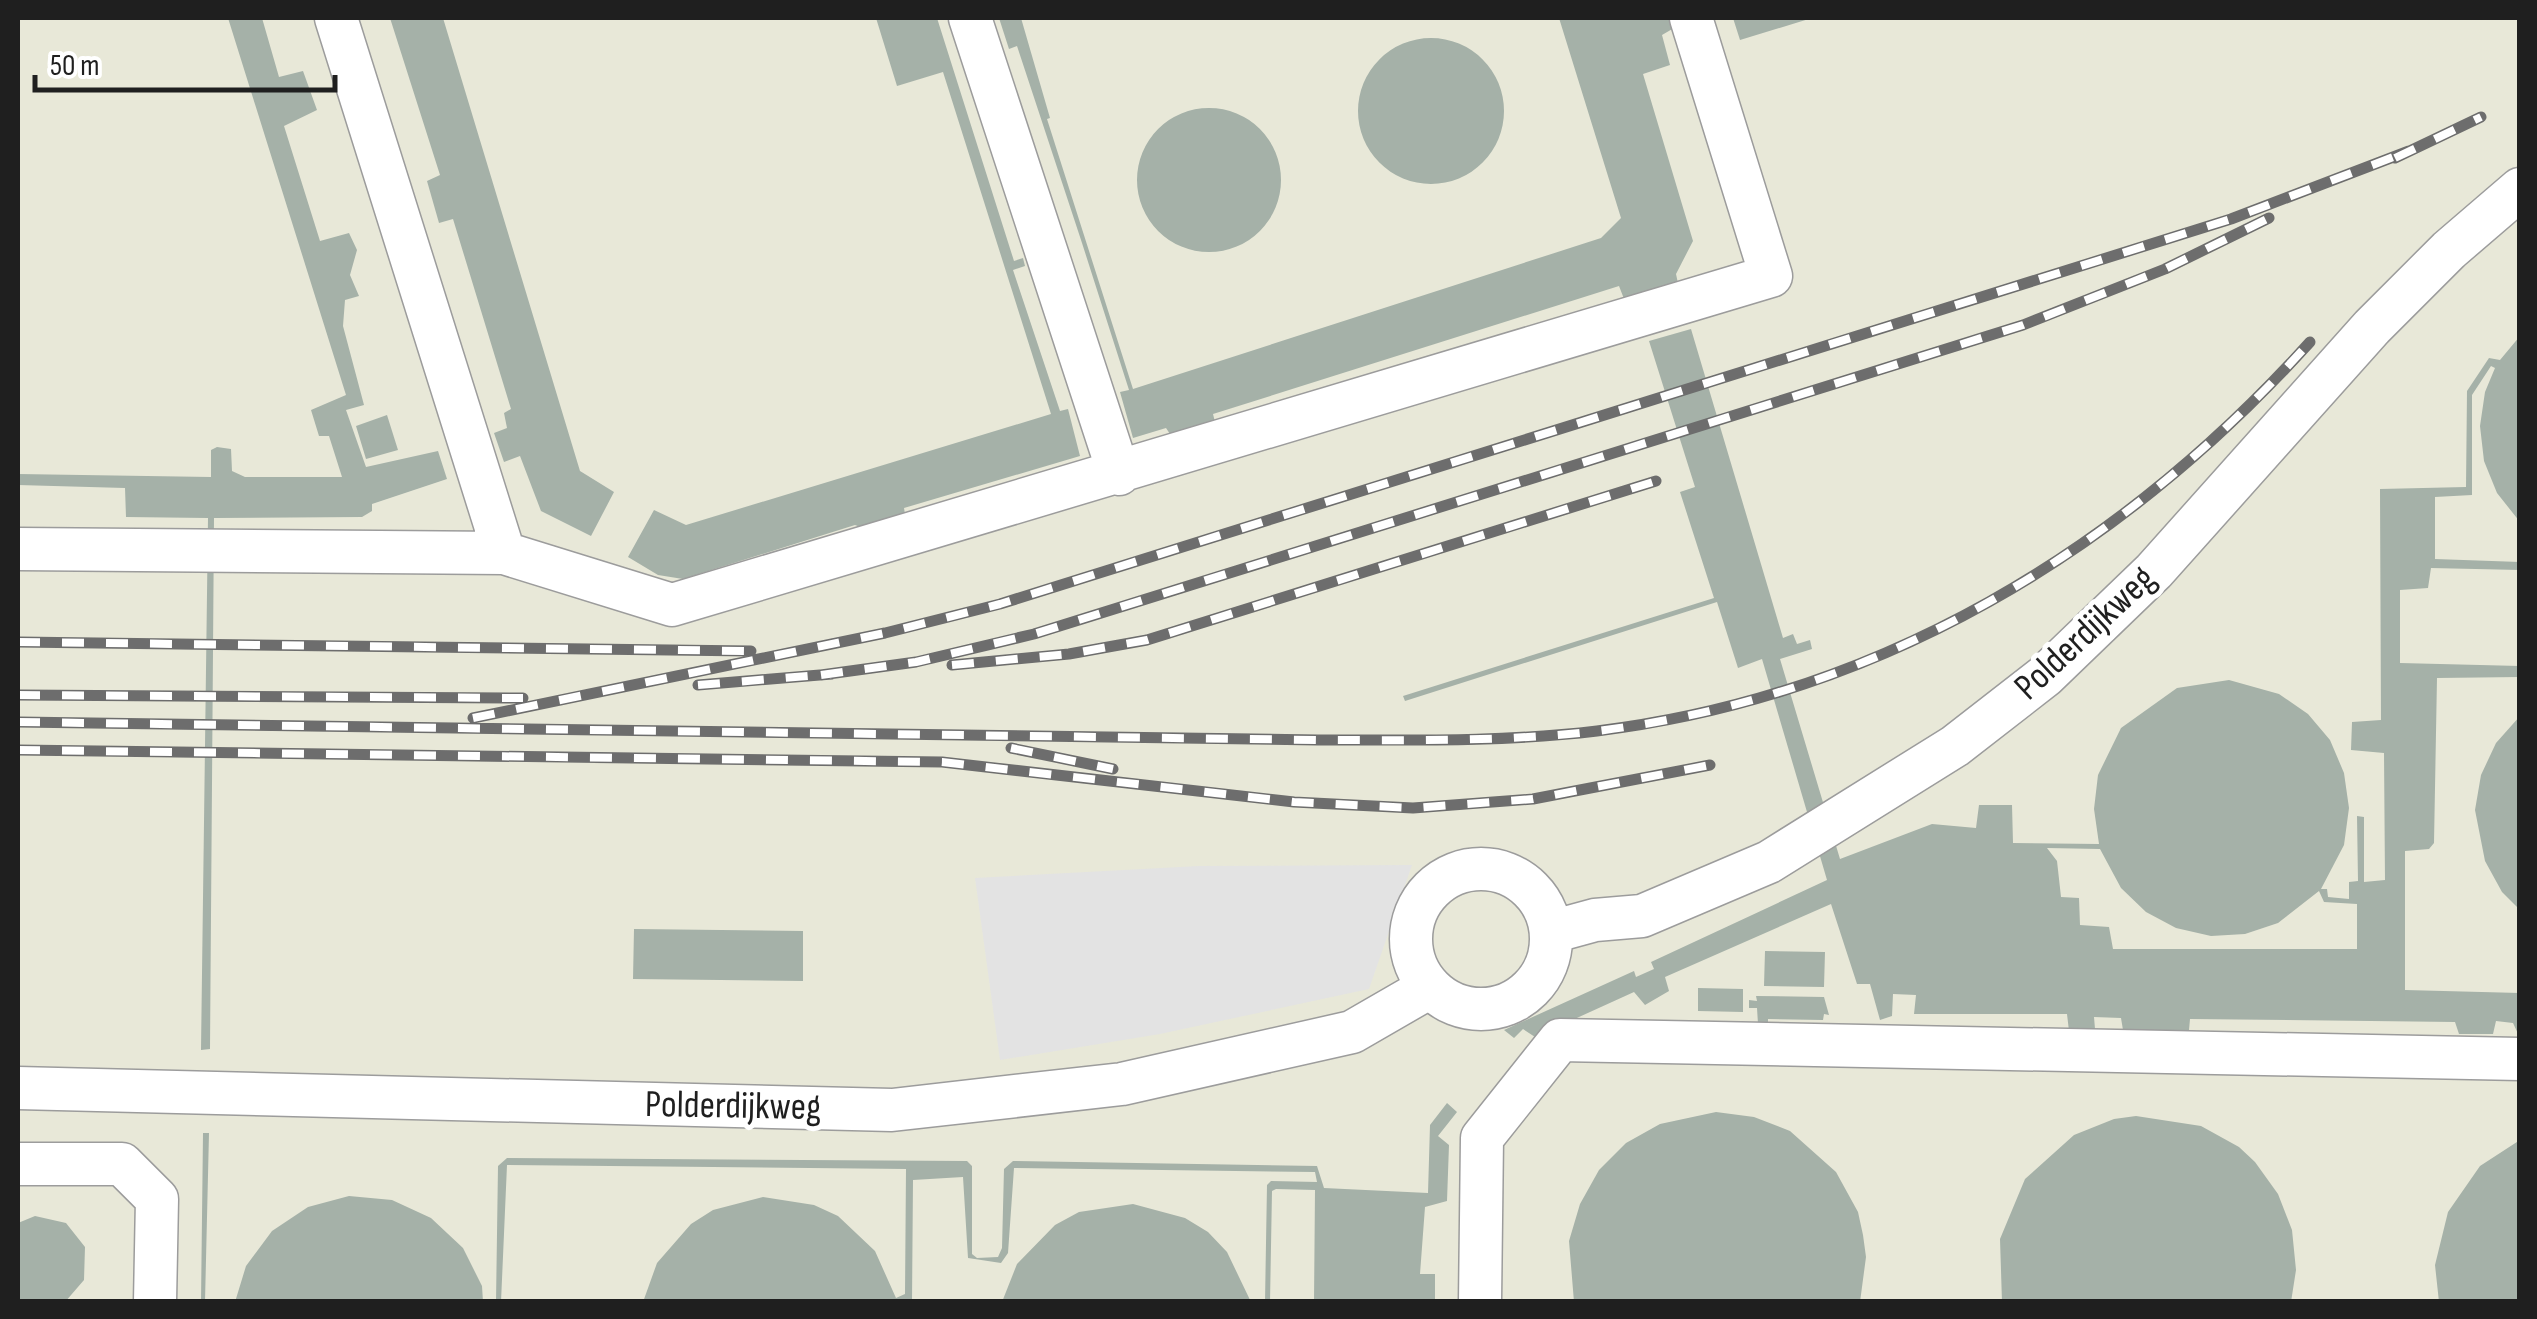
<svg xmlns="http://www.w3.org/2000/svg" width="2537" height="1319" font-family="'Sofia Sans Condensed',sans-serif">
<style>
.industrial{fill:#e8e8d8}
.parking{fill:#e3e3e3}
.building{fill:#a5b1a8;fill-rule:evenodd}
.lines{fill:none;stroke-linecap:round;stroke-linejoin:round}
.minor-casing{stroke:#9c9c9c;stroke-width:45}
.minor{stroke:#fff;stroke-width:42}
.rail-casing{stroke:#6d6d6d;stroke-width:11}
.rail{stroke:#fff;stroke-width:8;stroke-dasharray:22;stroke-linecap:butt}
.labels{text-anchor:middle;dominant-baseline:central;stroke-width:10;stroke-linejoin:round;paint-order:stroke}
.street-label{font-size:38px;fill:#1f1f1f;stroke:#fff}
</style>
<rect width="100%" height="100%" fill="#e6efea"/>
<!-- industrial -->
<path class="industrial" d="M 18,18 L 2519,18 L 2519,1301 L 18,1301 Z"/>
<!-- parking -->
<path class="parking" d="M 1412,865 L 1369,989 L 1160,1034 L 1000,1060 L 975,878 L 1199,866 Z"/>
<!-- building -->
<path class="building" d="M 228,18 L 262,18 L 279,77 L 303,71 L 317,110 L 284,126 L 320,241 L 349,233 L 357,250 L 350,275 L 359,296 L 345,300 L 343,326 L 364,405 L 346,410 L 366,467 L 438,451 L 447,479 L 372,504 L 372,511 L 362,517 L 214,518 L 210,1049 L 201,1050 L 208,518 L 126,517 L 125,488 L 18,485 L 18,474 L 211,477 L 211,450 L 217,447 L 231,449 L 232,471 L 245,477 L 342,477 L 329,436 L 319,436 L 311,410 L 346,395 Z
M 390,18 L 443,18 L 580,471 L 614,492 L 591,536 L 541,511 L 520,456 L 504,462 L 494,433 L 507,428 L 504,413 L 511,409 L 453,219 L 439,223 L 427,181 L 440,175 Z
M 876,18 L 937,18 L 1014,261 L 1023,258 L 1025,266 L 1013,270 L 1060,411 L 1068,409 L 1080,456 L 904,508 L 905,514 L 863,528 L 855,525 L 683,579 L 658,575 L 628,557 L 654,510 L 686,525 L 1051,414 L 943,72 L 897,86 Z
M 999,18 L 1021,18 L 1050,118 L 1047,119 L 1133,389 L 1601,238 L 1621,218 L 1559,18 L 1671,18 L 1674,28 L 1662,35 L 1670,65 L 1643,74 L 1693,241 L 1676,274 L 1679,288 L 1626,304 L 1619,286 L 1213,414 L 1215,422 L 1172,437 L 1166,428 L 1133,438 L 1120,392 L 1129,390 L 1082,243 L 1017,46 L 1009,49 Z
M 1733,18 L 1812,18 L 1740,40 Z
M1358 111a73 73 0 1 1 146 0a73 73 0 1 1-146 0Z
M1137 180a72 72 0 1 1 144 0a72 72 0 1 1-144 0Z
M 1691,329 L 1783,638 L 1793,634 L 1797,644 L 1810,640 L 1812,649 L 1780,659 L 1840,859 L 1932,824 L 1976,828 L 1979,805 L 2012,805 L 2013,843 L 2099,844 L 2094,809 L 2098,775 L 2121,728 L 2177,688 L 2229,680 L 2279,694 L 2308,714 L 2330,740 L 2344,773 L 2349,808 L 2344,845 L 2321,889 L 2327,889 L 2328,897 L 2349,899 L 2349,882 L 2358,881 L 2357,816 L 2364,817 L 2364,882 L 2385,880 L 2384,753 L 2351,750 L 2352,722 L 2381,720 L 2380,489 L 2466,487 L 2467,391 L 2489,358 L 2500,360 L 2520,336 L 2520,522 L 2497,493 L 2484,461 L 2480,426 L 2485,392 L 2495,368 L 2491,366 L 2472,395 L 2472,495 L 2435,497 L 2435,559 L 2520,562 L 2520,570 L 2431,568 L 2428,588 L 2400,590 L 2400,663 L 2520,666 L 2520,677 L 2437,678 L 2434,843 L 2429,849 L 2405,851 L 2405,990 L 2520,993 L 2520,1038 L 2513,1023 L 2496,1021 L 2493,1034 L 2459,1034 L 2455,1022 L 2190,1019 L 2189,1030 L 2123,1030 L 2121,1018 L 2094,1017 L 2095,1029 L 2069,1031 L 2067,1014 L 1914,1014 L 1916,995 L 1893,994 L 1892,1016 L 1880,1020 L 1870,984 L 1857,984 L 1831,904 L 1665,977 L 1669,991 L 1645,1005 L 1634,992 L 1535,1037 L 1523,1029 L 1514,1038 L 1504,1030 L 1634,971 L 1636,977 L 1654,969 L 1651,962 L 1827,880 L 1762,659 L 1738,668 L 1717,602 L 1405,701 L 1403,696 L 1714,598 L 1680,492 L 1695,487 L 1649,341 ZM 2047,848 L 2100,849 L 2121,888 L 2146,912 L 2176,928 L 2211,936 L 2245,934 L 2278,923 L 2319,891 L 2324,902 L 2357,904 L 2357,949 L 2113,949 L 2109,927 L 2080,925 L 2079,898 L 2061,897 L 2057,861 Z
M 387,415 L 398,450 L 366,459 L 356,426 Z
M 2520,716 L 2520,910 L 2502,892 L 2485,861 L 2475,810 L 2481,775 L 2496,743 Z
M 634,929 L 803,931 L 803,981 L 633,979 Z
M 1765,951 L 1825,952 L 1824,987 L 1764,986 Z
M 1698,988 L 1743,989 L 1743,1012 L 1698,1011 Z
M 1756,996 L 1824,997 L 1829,1015 L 1824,1014 L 1823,1020 L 1768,1019 L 1768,1024 L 1758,1024 L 1757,1008 L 1749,1008 L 1749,1000 L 1757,1001 Z
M 1447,1103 L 1457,1112 L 1438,1136 L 1449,1145 L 1447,1201 L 1425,1207 L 1420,1274 L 1435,1274 L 1435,1302 L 1314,1302 L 1315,1190 L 1276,1189 L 1272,1191 L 1270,1302 L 1265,1302 L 1267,1185 L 1271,1181 L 1317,1182 L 1315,1172 L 1014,1168 L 1008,1253 L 1001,1263 L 968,1258 L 963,1177 L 913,1180 L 912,1302 L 643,1302 L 657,1263 L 691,1224 L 713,1210 L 763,1197 L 814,1205 L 838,1216 L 875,1251 L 896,1298 L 905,1294 L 906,1169 L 507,1165 L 501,1302 L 496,1302 L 498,1166 L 507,1158 L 967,1161 L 972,1166 L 972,1254 L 977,1258 L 998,1257 L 1002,1248 L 1004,1169 L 1013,1161 L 1317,1166 L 1324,1188 L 1428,1193 L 1430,1125 Z
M 1716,1112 L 1754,1117 L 1790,1131 L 1836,1172 L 1858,1212 L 1863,1235 L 1866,1257 L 1860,1302 L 1574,1302 L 1569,1241 L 1580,1204 L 1599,1170 L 1626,1143 L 1660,1124 Z
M 2136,1116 L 2201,1126 L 2239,1147 L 2255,1162 L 2278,1194 L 2292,1230 L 2296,1270 L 2291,1302 L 2002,1302 L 2000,1239 L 2025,1179 L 2074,1135 L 2114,1119 Z
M 203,1133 L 209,1133 L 205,1302 L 201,1302 Z
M 2520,1140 L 2520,1302 L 2439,1302 L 2435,1265 L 2448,1212 L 2480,1166 Z
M 349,1196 L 392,1200 L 431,1218 L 463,1248 L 482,1286 L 483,1302 L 235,1302 L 246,1266 L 272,1231 L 308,1207 Z
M 1133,1204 L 1185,1218 L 1208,1232 L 1227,1252 L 1251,1302 L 1002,1302 L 1017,1264 L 1055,1225 L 1079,1212 Z
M 35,1216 L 66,1223 L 85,1247 L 84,1280 L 65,1302 L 18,1302 L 18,1223 Z"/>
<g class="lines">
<!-- minor casing -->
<g class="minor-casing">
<path id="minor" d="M 336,18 L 504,553
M 970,18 L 1119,474
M 18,549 L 504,553 L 672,605 L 1771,276 L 1691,18
M1411 939a70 70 0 1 1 140 0a70 70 0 1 1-140 0Z
M 1551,932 L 1595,920 L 1642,916 L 1769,862 L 1955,746 L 2045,676 L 2154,571 L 2372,327 L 2449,250 L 2520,189
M 18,1088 L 892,1110 L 1122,1084 L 1352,1032 L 1430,987
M 18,1164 L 122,1164 L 157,1199 L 155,1302
M 1480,1302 L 1482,1138 L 1560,1040 L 2520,1059"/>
</g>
<!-- minor -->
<use href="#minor" class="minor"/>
<!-- rail casing -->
<g class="rail-casing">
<path id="rail" d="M 2395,158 L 2481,117
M 18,642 L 751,651
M 952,665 L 1069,654 L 1147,640 L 1656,481
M 821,675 L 916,662 L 1034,634 L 2023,325 L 2165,269 L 2269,218
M 698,685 L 832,674
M 18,695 L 523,698
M 473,718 L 885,633 L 1000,604 L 2231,219 L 2409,151
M 18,722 L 1318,740 C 1411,740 1505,742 1597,731 C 1881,696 2121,551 2310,342
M 1011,748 L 1113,769
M 18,750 L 942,762 L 1294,802 L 1413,808 L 1533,799 L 1710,765"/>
</g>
<!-- rail -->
<use href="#rail" class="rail"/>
</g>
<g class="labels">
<!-- street labels -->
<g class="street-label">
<text transform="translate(2085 633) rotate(-43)">Polderdijkweg</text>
<text transform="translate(733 1106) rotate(1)">Polderdijkweg</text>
</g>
</g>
<!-- border -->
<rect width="2537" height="1319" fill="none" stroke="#1f1f1f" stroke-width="40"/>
<!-- scale -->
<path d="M35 75v15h300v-15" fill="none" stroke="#1f1f1f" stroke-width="5"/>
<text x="50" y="75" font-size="30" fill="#1f1f1f" stroke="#ffffff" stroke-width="8" paint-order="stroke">50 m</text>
</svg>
